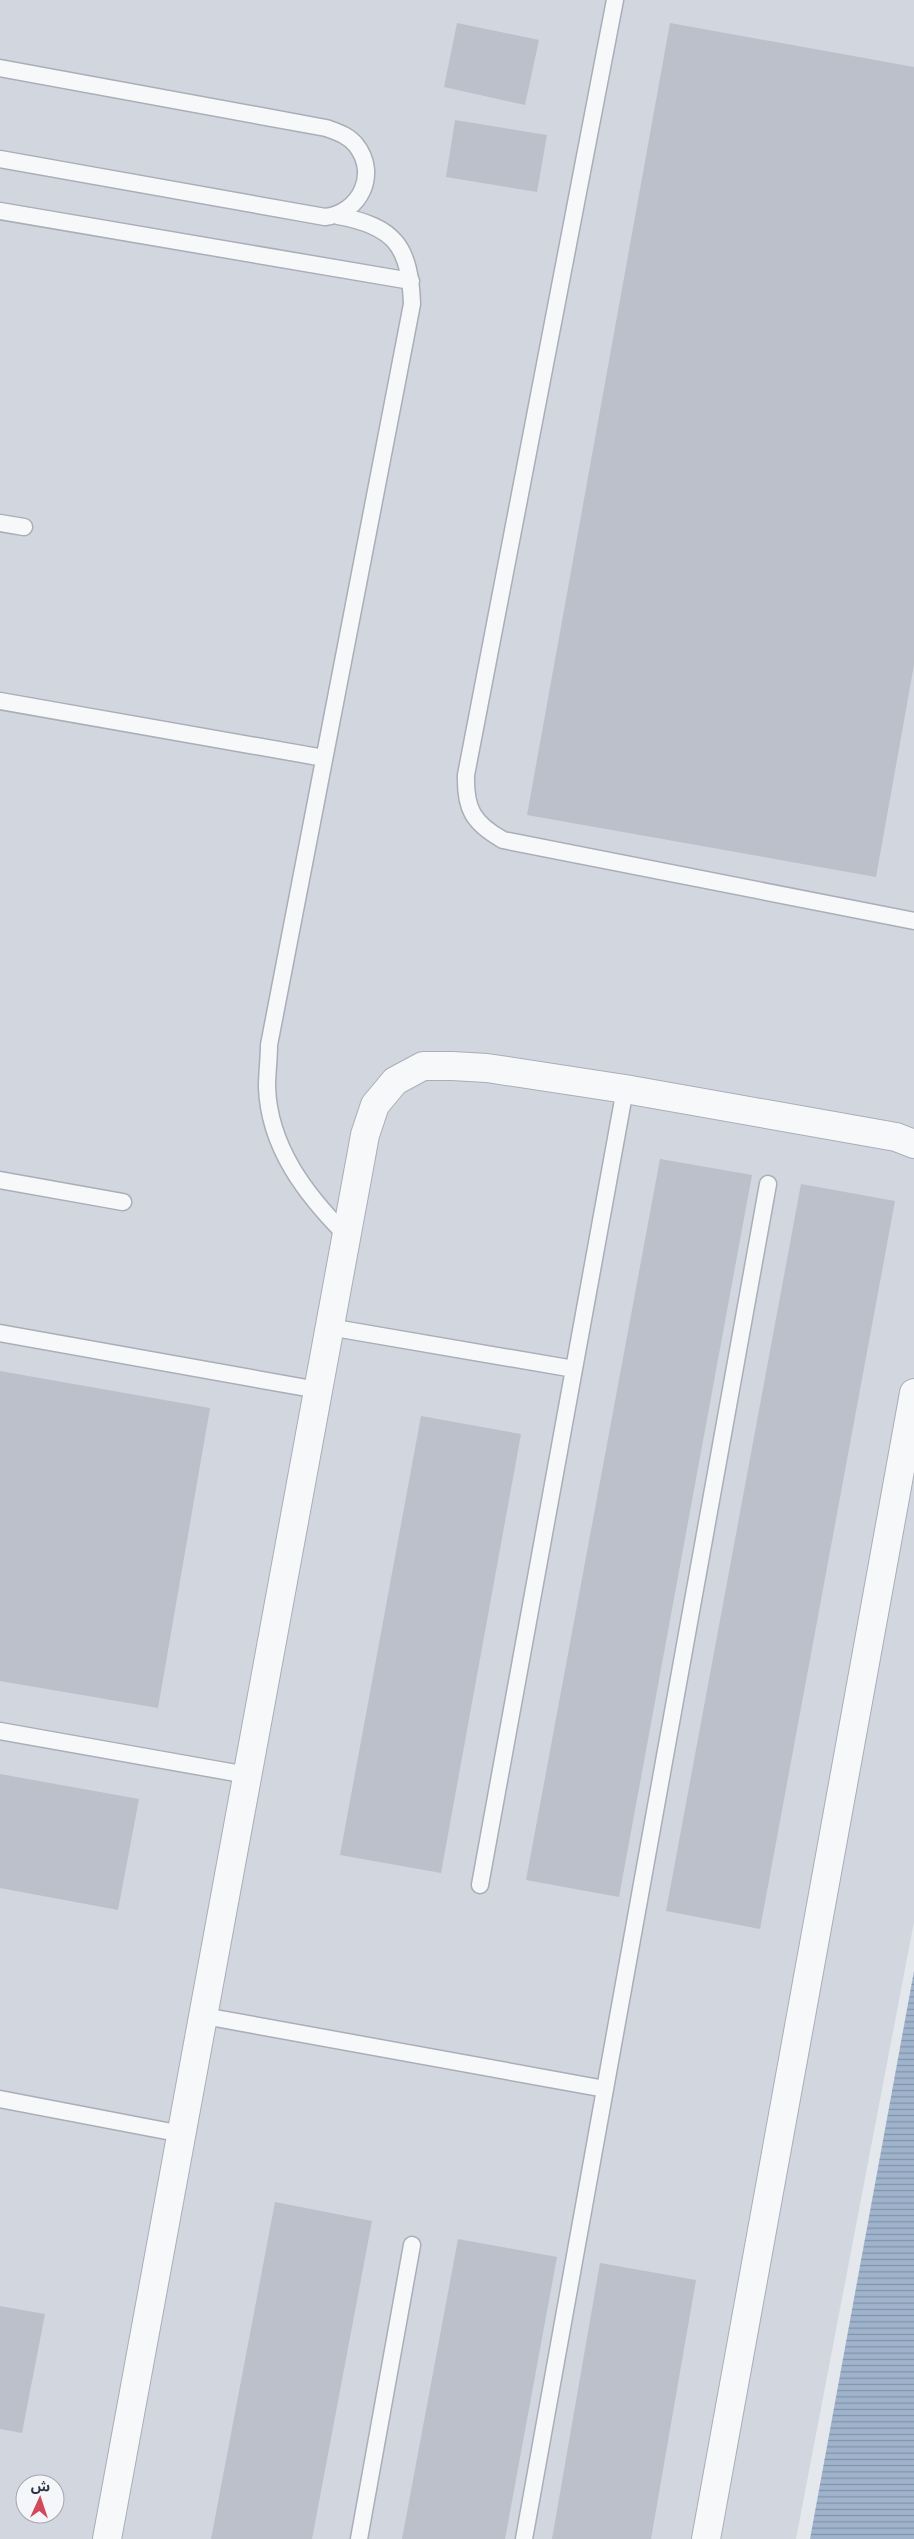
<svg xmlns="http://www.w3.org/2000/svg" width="914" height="2539" font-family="'Sofia Sans Condensed','Noto Sans Arabic',sans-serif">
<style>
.built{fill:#d2d6de;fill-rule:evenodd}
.water{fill:url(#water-rules)}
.building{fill:#bbc0ca}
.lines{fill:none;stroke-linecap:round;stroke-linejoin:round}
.service-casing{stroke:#a9aeb7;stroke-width:19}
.minor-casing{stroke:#a9aeb7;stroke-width:30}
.service{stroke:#f7f8fa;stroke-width:16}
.minor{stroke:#f7f8fa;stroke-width:28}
</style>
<defs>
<pattern id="water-rules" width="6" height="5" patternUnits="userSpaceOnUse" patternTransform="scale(1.25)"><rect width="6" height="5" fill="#9fb4cc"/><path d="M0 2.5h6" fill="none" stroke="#8293a7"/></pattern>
</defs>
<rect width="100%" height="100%" fill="#e4e7ec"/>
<!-- built -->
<path class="built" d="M 0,0 L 914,0 L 914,1922 L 796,2539 L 0,2539 ZM 25,2484 L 55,2484 L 55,2514 L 25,2514 Z"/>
<!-- water -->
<path class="water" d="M 914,1971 L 914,2539 L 810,2539 Z"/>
<!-- building -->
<path class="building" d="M 457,23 L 539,40 L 525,105 L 444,87 Z
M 670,23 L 914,67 L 914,665 L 876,877 L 527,815 Z
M 455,120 L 547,135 L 537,192 L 446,177 Z
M 660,1159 L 752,1175 L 619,1897 L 526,1880 Z
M 801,1184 L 895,1201 L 760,1929 L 666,1911 Z
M 0,1371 L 210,1408 L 158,1708 L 0,1681 Z
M 421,1416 L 521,1434 L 441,1873 L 340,1855 Z
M 0,1774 L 139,1799 L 118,1910 L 0,1888 Z
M 275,2202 L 372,2221 L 312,2539 L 211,2539 Z
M 458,2239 L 557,2257 L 505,2539 L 402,2539 Z
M 600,2263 L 696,2280 L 651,2539 L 552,2539 Z
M 0,2306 L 45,2314 L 22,2433 L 0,2429 Z"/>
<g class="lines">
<!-- service casing -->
<g class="service-casing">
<path id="service" d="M 615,0 L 466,775 C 465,809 473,823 503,840 L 914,921
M 0,68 L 326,128 C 337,132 348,135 356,145 C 379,174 360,213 325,217 L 0,159
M 0,211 L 411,281
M 338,216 C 395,226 410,247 412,304 L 269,1045 C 269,1059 267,1073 267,1087 C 269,1147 306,1195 346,1235
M 0,523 L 24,527
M 0,701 L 324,758
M 0,1180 L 123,1202
M 329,1327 L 574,1369
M 0,1333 L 318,1390
M 0,1731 L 247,1775
M 480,1885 L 625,1089
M 204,2016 L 605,2089
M 0,2099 L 182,2134
M 359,2539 L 412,2245
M 524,2539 L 768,1184"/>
</g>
<!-- minor casing -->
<g class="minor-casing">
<path id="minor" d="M 107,2539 L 365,1135 L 375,1105 L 395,1081 L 423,1066 L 452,1066 L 487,1068 L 625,1089 L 896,1137 L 914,1144
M 706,2539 L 914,1393"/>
</g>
<!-- service -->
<use href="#service" class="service"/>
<!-- minor -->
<use href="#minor" class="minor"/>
</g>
<!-- north arrow -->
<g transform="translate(40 2499) rotate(3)"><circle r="24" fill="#f4f6f9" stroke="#a4a8b1"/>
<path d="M0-4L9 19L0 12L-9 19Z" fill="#d1495b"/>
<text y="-8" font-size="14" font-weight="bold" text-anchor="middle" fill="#2b3445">ش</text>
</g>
</svg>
